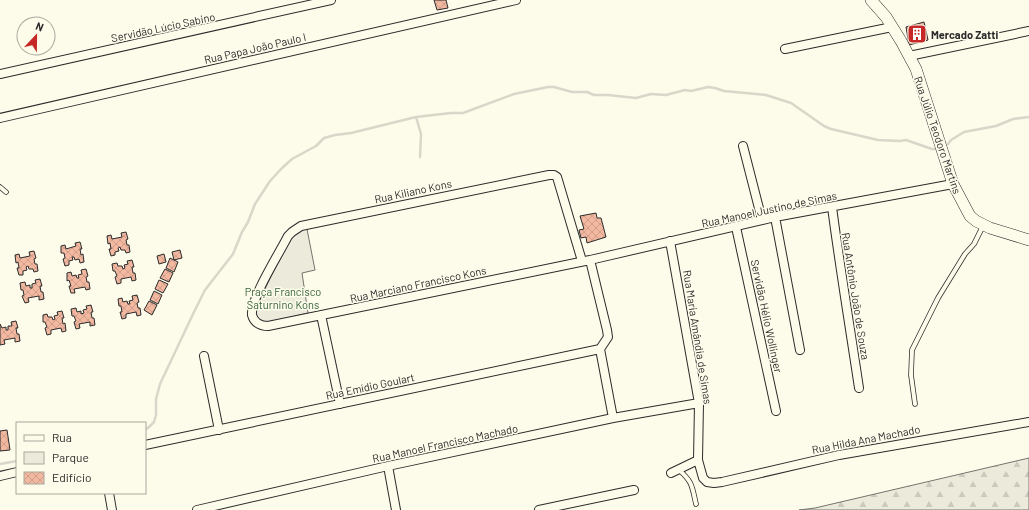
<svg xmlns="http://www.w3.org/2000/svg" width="1029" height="510" font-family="Barlow,sans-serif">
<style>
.forest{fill:url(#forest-firs);stroke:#74746e}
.park{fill:#ecebdb;stroke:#74746e}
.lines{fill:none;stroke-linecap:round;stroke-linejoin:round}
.stream{stroke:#d8d7c9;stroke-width:2.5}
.building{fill:url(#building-cross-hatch);stroke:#2b2b2b}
.service-casing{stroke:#2b2b2b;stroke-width:5.5}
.minor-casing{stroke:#2b2b2b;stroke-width:10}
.secondary-casing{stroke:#2b2b2b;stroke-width:12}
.service{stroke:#fdfbea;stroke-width:4}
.minor{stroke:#fdfbea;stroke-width:8}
.secondary{stroke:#fdfbea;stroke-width:11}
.labels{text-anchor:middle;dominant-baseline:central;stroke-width:3;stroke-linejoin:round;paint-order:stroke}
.street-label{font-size:11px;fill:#2b2b2b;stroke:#fdfbea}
.poi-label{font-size:11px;font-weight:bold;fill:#2b2b2b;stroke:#fdfbea;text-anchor:start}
.park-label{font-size:11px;fill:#34623c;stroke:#fdfbea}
</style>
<defs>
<pattern id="forest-firs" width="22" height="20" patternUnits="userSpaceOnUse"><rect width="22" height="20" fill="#ecebdb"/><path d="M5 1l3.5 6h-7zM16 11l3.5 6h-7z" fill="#cbcabc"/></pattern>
<pattern id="building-cross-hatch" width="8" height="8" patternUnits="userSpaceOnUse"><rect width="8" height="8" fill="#f2b8a0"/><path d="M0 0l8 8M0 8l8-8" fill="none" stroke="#d09e8a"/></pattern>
</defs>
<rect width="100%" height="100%" fill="#fdfbea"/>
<!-- forest -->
<path class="forest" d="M 1029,458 L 1029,510 L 799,510 L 815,508 Z"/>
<!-- park -->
<path class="park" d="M 307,229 L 315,270 L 302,273 L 308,313 L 269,322 C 262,322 259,321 256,314 L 258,300 L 291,237 L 302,230 Z"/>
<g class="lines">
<!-- stream -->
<path class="stream" d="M 416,117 L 421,134 L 420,157
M 948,144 L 951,140 L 964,132 L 996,126 L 1013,119 L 1029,117
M 145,429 L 148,428 L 154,422 L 156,415 L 156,399 L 160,384 L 194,312 L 205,290 L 233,254 L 242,232 L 248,222 L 255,204 L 270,181 L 282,168 L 292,159 L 316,146 L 324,138 L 335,135 L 351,133 L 416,117 L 451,113 L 463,113 L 514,94 L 548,87 L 554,87 L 572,92 L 587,92 L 594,95 L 608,95 L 636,98 L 651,94 L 666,95 L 685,90 L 691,91 L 708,87 L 715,88 L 724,91 L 766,95 L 791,103 L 824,126 L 831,129 L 878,140 L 900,141 L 906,140 L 932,149 L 938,149
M 0,464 L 17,461"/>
</g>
<!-- building -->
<path class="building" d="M 434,0 L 446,0 L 448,8 L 437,10 Z
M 924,22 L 928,40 L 909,45 L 906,27 Z
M 596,213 L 597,218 L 601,218 L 606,237 L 587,243 L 586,237 L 581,238 L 579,230 L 584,229 L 580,216 Z
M 126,232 L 128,239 L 126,240 L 127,245 L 129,245 L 130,252 L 126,253 L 125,250 L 121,250 L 120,247 L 118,248 L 119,251 L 115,252 L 115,255 L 111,256 L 109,249 L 111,249 L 110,243 L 108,244 L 107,236 L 111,235 L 112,239 L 122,237 L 121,233 Z
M 80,242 L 82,249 L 80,249 L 81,255 L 83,254 L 84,262 L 80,263 L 79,259 L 75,260 L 74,257 L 72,257 L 73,260 L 69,261 L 69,265 L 65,266 L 63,259 L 65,258 L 64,253 L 61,253 L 61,246 L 65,245 L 66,249 L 76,246 L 75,243 Z
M 180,250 L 182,258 L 174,260 L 172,252 Z
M 34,251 L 36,258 L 34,259 L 35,264 L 37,264 L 38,271 L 34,272 L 33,269 L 29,269 L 28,266 L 26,267 L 27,270 L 23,271 L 23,275 L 19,275 L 17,268 L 19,268 L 18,262 L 16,263 L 15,255 L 19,254 L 20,258 L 30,256 L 29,252 Z
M 164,254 L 166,262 L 159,264 L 157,256 Z
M 170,258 L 178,262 L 174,272 L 166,268 Z
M 132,260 L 134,267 L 132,267 L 133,273 L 135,273 L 136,280 L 132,281 L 131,277 L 121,279 L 121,283 L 117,284 L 115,277 L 117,276 L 115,271 L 113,271 L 112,264 L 117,263 L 118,266 L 122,266 L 123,269 L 125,268 L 124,265 L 128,264 L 127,261 Z
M 86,269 L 88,276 L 86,277 L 87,282 L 89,282 L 90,289 L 86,290 L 85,287 L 74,289 L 75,293 L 71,293 L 69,286 L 71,286 L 69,280 L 67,281 L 67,273 L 71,272 L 72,276 L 76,275 L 77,278 L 79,278 L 78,275 L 82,274 L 81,270 Z
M 165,269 L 173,273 L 169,282 L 160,278 Z
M 40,279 L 42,286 L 40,286 L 41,292 L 43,292 L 44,299 L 39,300 L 39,296 L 28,298 L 29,302 L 25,303 L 22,296 L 24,295 L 23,290 L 21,290 L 20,283 L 25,282 L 26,286 L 30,285 L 30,288 L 32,288 L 32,284 L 36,283 L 35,280 Z
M 159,280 L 168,284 L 163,293 L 155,289 Z
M 154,291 L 162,295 L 158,304 L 150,300 Z
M 137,295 L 139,302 L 137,303 L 138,308 L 140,308 L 141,315 L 137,316 L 136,312 L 126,314 L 126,318 L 122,319 L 120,312 L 122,312 L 121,306 L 119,306 L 118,299 L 122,298 L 123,302 L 127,301 L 128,304 L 130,304 L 129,301 L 133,300 L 132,296 Z
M 149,301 L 157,305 L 152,315 L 144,310 Z
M 91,305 L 93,312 L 91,312 L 92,318 L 94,318 L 95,325 L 90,326 L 90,322 L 79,324 L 80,328 L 76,329 L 74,322 L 76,321 L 74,316 L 72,316 L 71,309 L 76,308 L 77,312 L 81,311 L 81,314 L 84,313 L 83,310 L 87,309 L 86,306 Z
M 62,311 L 64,318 L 62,318 L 63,324 L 65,323 L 66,331 L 62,332 L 61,328 L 51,330 L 51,334 L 47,335 L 45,328 L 47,327 L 45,322 L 43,322 L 43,315 L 47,314 L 48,317 L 52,317 L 53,320 L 55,319 L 54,316 L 58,315 L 57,312 Z
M 16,321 L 18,328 L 16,328 L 17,334 L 19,334 L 20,341 L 15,342 L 15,338 L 4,340 L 5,344 L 0,345 L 0,324 L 2,328 L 6,327 L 6,330 L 8,330 L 8,326 L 12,326 L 11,322 Z
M 7,430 L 10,450 L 0,451 L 0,431 Z"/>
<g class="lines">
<!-- service casing -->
<g class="service-casing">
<path id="service" d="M 0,187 L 6,192
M 915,404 L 911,375 L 912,350 L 938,298 L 965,254 L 974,244 L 983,226
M 679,470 C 693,482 692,487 696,504"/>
</g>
<!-- minor casing -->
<g class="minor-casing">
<path id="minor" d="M 785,49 L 892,27
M 909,56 L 1029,31
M 0,74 L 331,0
M 0,118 L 516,0
M 743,146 L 762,220
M 832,207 C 840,268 850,328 859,388
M 775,217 L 800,350
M 736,227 L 776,411
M 670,241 L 699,403 L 698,460 L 703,478 L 707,482 L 714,483 L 722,482 L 839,455 L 1029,422
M 590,260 L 607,330 L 608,337 L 600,349
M 582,261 L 557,177 L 554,175 L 549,175 L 301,226 L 292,232 L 288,236 C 280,252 250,299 252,315 C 254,323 261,326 268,326 L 590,260 L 775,217 L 953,184
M 321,315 L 340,404
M 600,349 L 613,418
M 204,356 L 219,430
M 145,445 L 600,349
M 388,466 L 396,510
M 671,473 L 698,460
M 0,476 L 17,472
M 109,493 L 112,510
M 197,510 L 388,466 L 613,418 L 699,403
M 539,510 L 634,490"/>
</g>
<!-- secondary casing -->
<g class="secondary-casing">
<path id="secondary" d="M 871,0 L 886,17 L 901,41 L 916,69 L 953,184 L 970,216 L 976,221 L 990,228 L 1029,240"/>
</g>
<!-- service -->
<use href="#service" class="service"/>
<!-- minor -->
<use href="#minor" class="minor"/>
<!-- secondary -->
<use href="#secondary" class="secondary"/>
</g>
<!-- icons -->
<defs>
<g id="building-square" transform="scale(1)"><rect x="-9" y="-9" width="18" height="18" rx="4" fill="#c62828" stroke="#fdfbea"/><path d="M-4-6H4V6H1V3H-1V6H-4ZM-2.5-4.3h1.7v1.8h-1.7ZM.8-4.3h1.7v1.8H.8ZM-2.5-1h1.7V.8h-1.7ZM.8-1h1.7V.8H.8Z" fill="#fff"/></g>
</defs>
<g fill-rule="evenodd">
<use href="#building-square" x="917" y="34"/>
</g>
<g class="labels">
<!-- street labels -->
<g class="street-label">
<text transform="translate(163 27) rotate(-12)">Servidão Lúcio Sabino</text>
<text transform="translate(255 48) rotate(-13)">Rua Papa João Paulo I</text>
<text transform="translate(938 135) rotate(71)">Rua Júlio Teodoro Martins</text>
<text transform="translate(413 191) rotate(-12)">Rua Kiliano Kons</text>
<text transform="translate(769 209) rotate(-12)">Rua Manoel Justino de Simas</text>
<text transform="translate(418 284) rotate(-12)">Rua Marciano Francisco Kons</text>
<text transform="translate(856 296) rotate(81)">Rua Antônio João de Souza</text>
<text transform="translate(767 316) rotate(78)">Servidão Hélio Wollinger</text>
<text transform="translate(698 337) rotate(81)">Rua Maria Amândia de Simas</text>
<text transform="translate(370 386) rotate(-12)">Rua Emídio Goulart</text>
<text transform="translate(866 439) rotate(-11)">Rua Hilda Ana Machado</text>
<text transform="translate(445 443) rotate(-12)">Rua Manoel Francisco Machado</text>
</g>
<!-- poi labels -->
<g class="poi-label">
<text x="931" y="34">Mercado Zatti</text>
</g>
<!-- park labels -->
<g class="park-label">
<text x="283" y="291">Praça Francisco<tspan x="283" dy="13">Saturnino Kons</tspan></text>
</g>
</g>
<!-- legend -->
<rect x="16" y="422" width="130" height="72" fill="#fdfbea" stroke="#a9a89e"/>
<rect x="24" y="435" width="20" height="6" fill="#fdfbea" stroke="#a9a89e"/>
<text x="52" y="442" font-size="12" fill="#2b2b2b">Rua</text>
<rect x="24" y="452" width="20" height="12" fill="#ecebdb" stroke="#a9a89e"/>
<text x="52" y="462" font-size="12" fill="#2b2b2b">Parque</text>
<rect x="24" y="472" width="20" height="12" fill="url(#building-cross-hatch)" stroke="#a9a89e"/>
<text x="52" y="482" font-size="12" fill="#2b2b2b">Edifício</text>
<!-- north arrow -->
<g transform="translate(36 36) rotate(22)"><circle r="19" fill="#fdfbea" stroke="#a9a89e"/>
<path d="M0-3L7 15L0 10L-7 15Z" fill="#c62828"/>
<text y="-6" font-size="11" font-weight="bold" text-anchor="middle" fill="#2b2b2b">N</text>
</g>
</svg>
